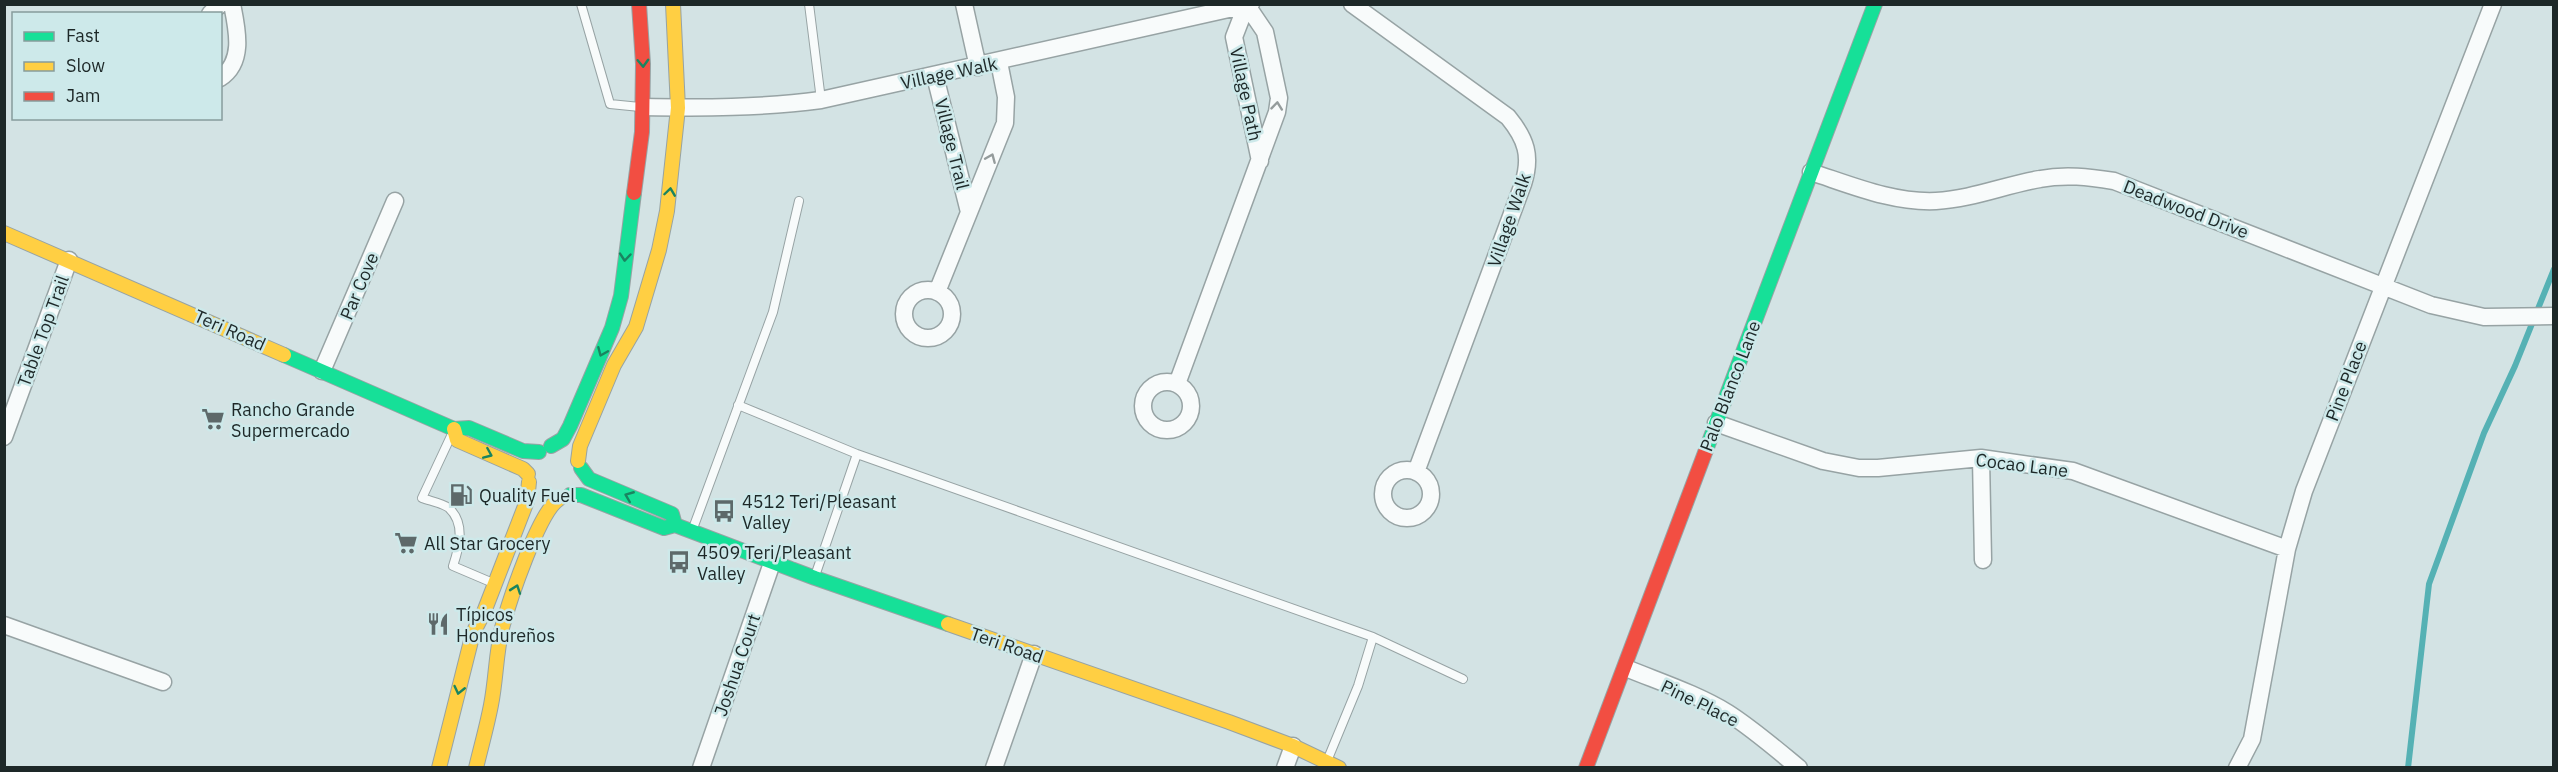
<svg xmlns="http://www.w3.org/2000/svg" width="2558" height="772" font-family="'IBM Plex Sans',sans-serif">
<style>
.lines{fill:none;stroke-linecap:round;stroke-linejoin:round}
.stream{stroke:#55b1b4;stroke-width:6}
.lane-casing{stroke:#97a3a4;stroke-width:10}
.street-casing{stroke:#97a3a4;stroke-width:19}
.fast-casing{stroke:#97a3a4;stroke-width:16}
.slow-casing{stroke:#97a3a4;stroke-width:16}
.jam-casing{stroke:#97a3a4;stroke-width:16}
.lane{stroke:#f8fbfb;stroke-width:8}
.street{stroke:#f8fbfb;stroke-width:16}
.fast{stroke:#16e098;stroke-width:14}
.slow{stroke:#ffcf43;stroke-width:14}
.jam{stroke:#f24e42;stroke-width:14}
.oneway{stroke:#1a8460}
.oneway2{stroke:#959c9c}
.labels{text-anchor:middle;dominant-baseline:central;stroke-width:5;stroke-linejoin:round;paint-order:stroke}
.street-label{font-size:18px;fill:#1d2828;stroke:#cde9ea}
.poi-label{font-size:18px;fill:#1d2828;stroke:#cde9ea;text-anchor:start}
</style>
<rect width="100%" height="100%" fill="#d3e3e4"/>
<g class="lines">
<!-- stream -->
<path class="stream" d="M 2408,768 L 2429,584 L 2484,433 L 2515,366 L 2554,269"/>
<!-- lane casing -->
<g class="lane-casing">
<path id="lane" d="M 581,4 L 610,104 L 640,107
M 809,4 L 821,100
M 738,405 L 857,454 L 1373,637 L 1463,679
M 451,436 L 422,498 C 430,501 442,503 449,508 C 466,524 459,548 453,566 L 493,583
M 692,531 L 773,312 L 799,201
M 815,576 L 857,454
M 1327,761 L 1358,686 L 1373,637"/>
</g>
<!-- street casing -->
<g class="street-casing">
<path id="street" d="M 964,4 L 978,67
M 1352,4 L 1508,117 C 1526,139 1532,156 1523,184 L 1416,472
M 1246,6 L 1234,37 L 1260,161
M 210,14 L 220,4
M 935,76 L 969,212
M 220,78 C 245,62 237,29 232,4
M 643,107 C 703,108 761,108 821,100 L 1251,4
M 1811,172 C 1851,185 1893,203 1936,201 C 1972,199 2005,185 2040,179 C 2065,174 2089,177 2114,181 L 2431,305 L 2484,317 L 2554,316
M904 314a24 24 0 1 1 48 0a24 24 0 1 1-48 0Z
M 937,292 L 1005,123 L 1006,97 L 999,62
M 322,371 L 395,201
M1143 406a24 24 0 1 1 48 0a24 24 0 1 1-48 0Z
M 1177,384 L 1277,112 L 1279,98 L 1265,32 L 1246,4
M 1716,423 L 1823,461 L 1859,468 L 1878,468 L 1981,458 L 2073,471 L 2287,549
M 4,437 L 69,260
M 1981,458 L 1983,560
M1383 494a24 24 0 1 1 48 0a24 24 0 1 1-48 0Z
M 4,625 L 163,682
M 1626,668 C 1660,682 1697,694 1728,713 C 1753,729 1776,749 1799,768
M 701,768 L 772,563
M 994,768 L 1034,654
M 1285,768 L 1293,746
M 2237,768 L 2252,739 L 2287,549 L 2304,491 L 2493,4"/>
</g>
<!-- fast casing -->
<g class="fast-casing">
<path id="fast" d="M 284,355 L 454,429 L 469,428 L 523,451 L 539,452
M 551,446 L 563,439 L 570,426 L 612,328 L 621,296 L 634,193
M 1706,450 L 1875,4
M 581,468 L 589,479 L 672,514 L 675,525
M 570,495 L 581,495 L 664,528 L 675,525 L 815,578 L 948,624"/>
</g>
<!-- slow casing -->
<g class="slow-casing">
<path id="slow" d="M 4,233 L 284,355
M 454,429 L 457,440 L 523,469 L 528,474
M 578,461 L 580,446 L 614,365 L 636,327 L 659,250 L 667,211 L 678,108 L 673,4
M 948,624 L 1229,722 L 1293,746 L 1339,768
M 439,768 L 473,633 L 484,612 L 527,501 L 529,482
M 476,768 C 481,747 487,726 491,705 C 496,680 496,653 502,628 C 509,602 539,511 559,499"/>
</g>
<!-- jam casing -->
<g class="jam-casing">
<path id="jam" d="M 634,193 L 642,132 L 643,64 L 639,4
M 1586,768 L 1706,450"/>
</g>
<!-- lane -->
<use href="#lane" class="lane"/>
<!-- street -->
<use href="#street" class="street"/>
<!-- fast -->
<use href="#fast" class="fast"/>
<!-- slow -->
<use href="#slow" class="slow"/>
<!-- jam -->
<use href="#jam" class="jam"/>
</g>
<!-- one-way arrows -->
<defs><path id="oneway-chevron" d="M-2-3.5L2.5 0L-2 3.5" fill="none" stroke-width="1.6" stroke-linecap="round" stroke-linejoin="round" transform="scale(1.5)"/></defs>
<g class="oneway">
<use href="#oneway-chevron" transform="translate(643 63) rotate(88)"/>
<use href="#oneway-chevron" transform="translate(670 192) rotate(-82)"/>
<use href="#oneway-chevron" transform="translate(625 257) rotate(95)"/>
<use href="#oneway-chevron" transform="translate(602 352) rotate(113)"/>
<use href="#oneway-chevron" transform="translate(488 454) rotate(23)"/>
<use href="#oneway-chevron" transform="translate(629 496) rotate(-158)"/>
<use href="#oneway-chevron" transform="translate(516 589) rotate(-71)"/>
<use href="#oneway-chevron" transform="translate(459 690) rotate(103)"/>
</g>
<g class="oneway2">
<use href="#oneway-chevron" transform="translate(1277 106) rotate(-84)"/>
<use href="#oneway-chevron" transform="translate(991 158) rotate(-67)"/>
</g>
<!-- icons -->
<defs>
<g id="supermarket-bare" transform="scale(1.8)"><path d="M-6-5.5h2.5l.6 2H6L4.5 2H-2.5L-4.4-4H-6ZM-1.5 3.2a1.3 1.3 0 1 0 .1 0ZM3 3.2a1.3 1.3 0 1 0 .1 0Z" fill="#5d696a" stroke="#cde9ea" stroke-width="2.5" paint-order="stroke"/></g>
<g id="fuel-bare" transform="scale(1.8)"><path d="M-5.5-6h7V0h2V4h1.3V-2.5L3-4.5l.8-.8L6-3V5H2.5V1h-1V6h-7ZM-4.2-4.7v3.2H.2V-4.7Z" fill="#5d696a" stroke="#cde9ea" stroke-width="2.5" paint-order="stroke"/></g>
<g id="bus-bare" transform="scale(1.8)"><path d="M-5-6H5V4H4V6H2V4H-2V6H-4V4H-5ZM-3.5-4V0h7V-4ZM-3.5 1.2v1.5H-2V1.2ZM2 1.2v1.5H3.5V1.2Z" fill="#5d696a" stroke="#cde9ea" stroke-width="2.5" paint-order="stroke"/></g>
<g id="restaurant-bare" transform="scale(1.8)"><path d="M-5-6h1v4h1v-4h1v4h1v-4h1v5L-1.5 .5V6h-2V.5L-5-1ZM5-6V6H3V1.5H1.5Q1.5-4 5-6Z" fill="#5d696a" stroke="#cde9ea" stroke-width="2.5" paint-order="stroke"/></g>
</defs>
<g fill-rule="evenodd">
<use href="#supermarket-bare" x="213" y="419"/>
<use href="#fuel-bare" x="461" y="495"/>
<use href="#bus-bare" x="724" y="511"/>
<use href="#supermarket-bare" x="406" y="543"/>
<use href="#bus-bare" x="679" y="562"/>
<use href="#restaurant-bare" x="438" y="624"/>
</g>
<g class="labels">
<!-- street labels -->
<g class="street-label">
<text transform="translate(949 73) rotate(-12)">Village Walk</text>
<text transform="translate(1246 94) rotate(78)">Village Path</text>
<text transform="translate(952 144) rotate(76)">Village Trail</text>
<text transform="translate(2186 209) rotate(21)">Deadwood Drive</text>
<text transform="translate(1509 220) rotate(-71)">Village Walk</text>
<text transform="translate(359 286) rotate(-67)">Par Cove</text>
<text transform="translate(230 330) rotate(24)">Teri Road</text>
<text transform="translate(43 331) rotate(-70)">Table Top Trail</text>
<text transform="translate(2346 381) rotate(-69)">Pine Place</text>
<text transform="translate(1730 386) rotate(-69)">Palo Blanco Lane</text>
<text transform="translate(2022 465) rotate(7)">Cocao Lane</text>
<text transform="translate(1007 645) rotate(19)">Teri Road</text>
<text transform="translate(737 665) rotate(-71)">Joshua Court</text>
<text transform="translate(1700 703) rotate(26)">Pine Place</text>
</g>
<!-- poi labels -->
<g class="poi-label">
<text x="231" y="409">Rancho Grande<tspan x="231" dy="21">Supermercado</tspan></text>
<text x="479" y="495">Quality Fuel</text>
<text x="742" y="501">4512 Teri/Pleasant<tspan x="742" dy="21">Valley</tspan></text>
<text x="424" y="543">All Star Grocery</text>
<text x="697" y="552">4509 Teri/Pleasant<tspan x="697" dy="21">Valley</tspan></text>
<text x="456" y="614">Típicos<tspan x="456" dy="21">Hondureños</tspan></text>
</g>
</g>
<!-- border -->
<rect width="2558" height="772" fill="none" stroke="#1d2828" stroke-width="12"/>
<!-- legend -->
<rect x="12" y="12" width="210" height="108" fill="#cde9ea" stroke="#879c9c" stroke-width="1.5"/>
<rect x="24" y="32" width="30" height="9" fill="#16e098" stroke="#879c9c" stroke-width="1.5"/>
<text x="66" y="42" font-size="18" fill="#1d2828">Fast</text>
<rect x="24" y="62" width="30" height="9" fill="#ffcf43" stroke="#879c9c" stroke-width="1.5"/>
<text x="66" y="72" font-size="18" fill="#1d2828">Slow</text>
<rect x="24" y="92" width="30" height="9" fill="#f24e42" stroke="#879c9c" stroke-width="1.5"/>
<text x="66" y="102" font-size="18" fill="#1d2828">Jam</text>
</svg>
